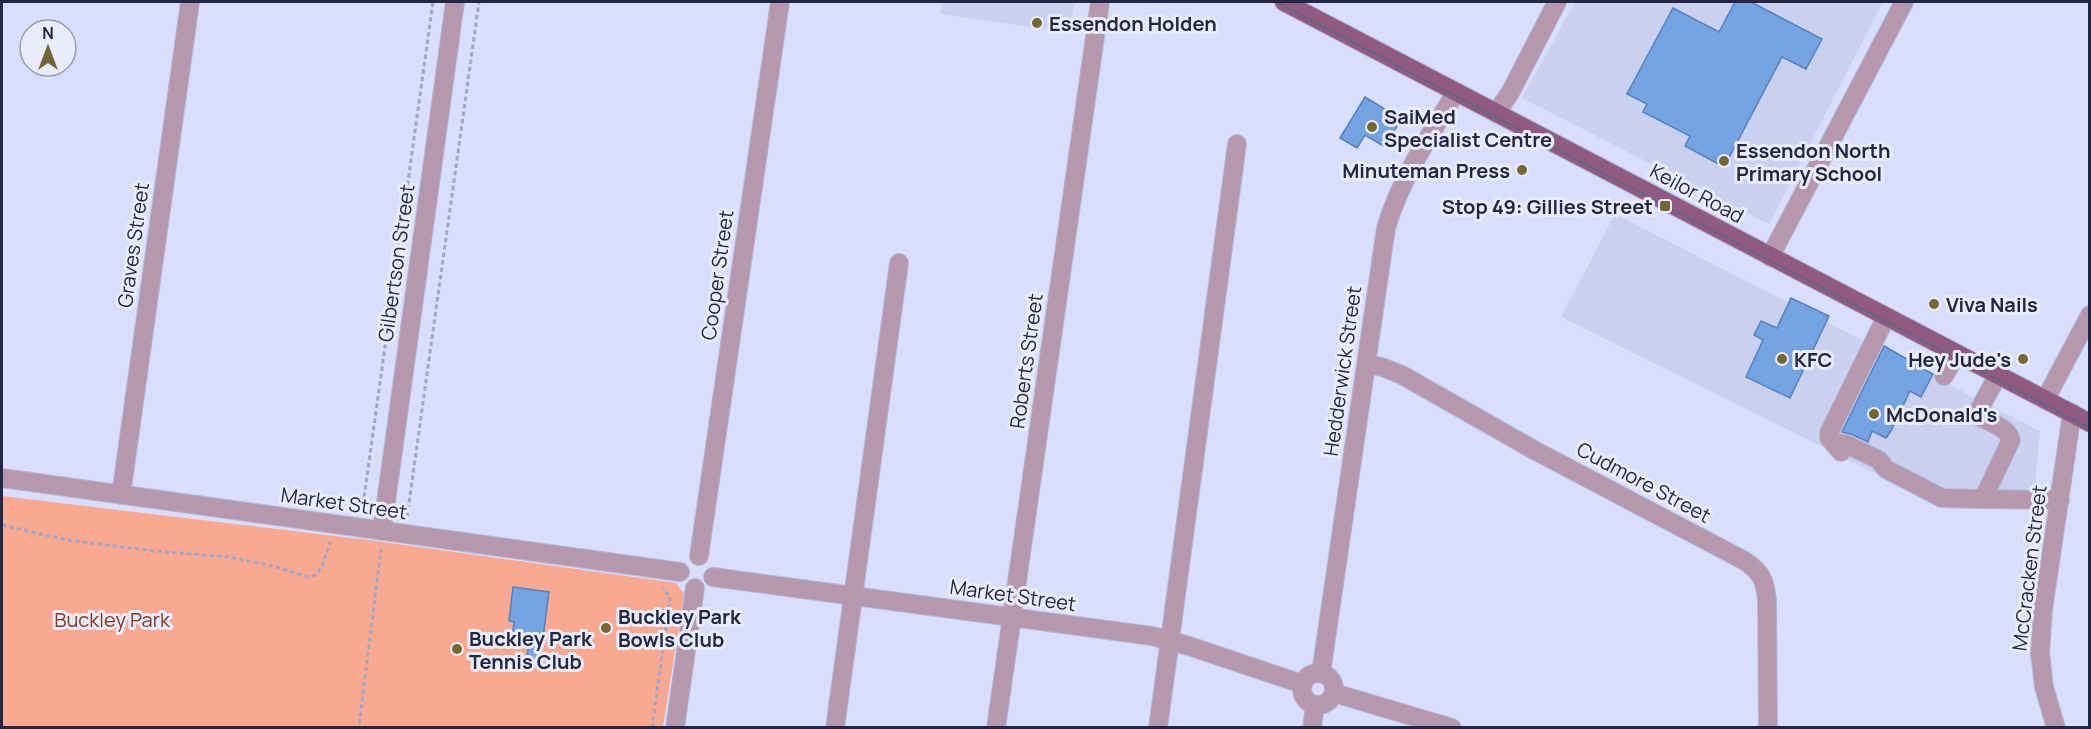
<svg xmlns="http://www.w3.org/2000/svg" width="2091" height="729" font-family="Manrope,sans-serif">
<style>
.built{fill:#c9d0f0}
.park{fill:#f9a891}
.building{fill:#75a2e0;stroke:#5581bc;stroke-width:1.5}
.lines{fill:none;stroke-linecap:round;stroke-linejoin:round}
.minor-casing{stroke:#b4b9d7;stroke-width:20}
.major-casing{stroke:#b4b9d7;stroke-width:20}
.path{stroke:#a1a6c3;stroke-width:3;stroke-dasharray:4.5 3;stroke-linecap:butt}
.minor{stroke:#b698ae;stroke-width:18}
.major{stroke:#905b83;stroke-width:18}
.tram{stroke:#616582;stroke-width:1.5}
.poi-dot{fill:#736734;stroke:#e9ecfb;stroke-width:2}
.labels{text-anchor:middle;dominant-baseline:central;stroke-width:6;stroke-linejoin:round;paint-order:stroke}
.poi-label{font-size:20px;font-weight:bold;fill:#232743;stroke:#e9ecfb;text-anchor:start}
.street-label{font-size:20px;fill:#232743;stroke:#e9ecfb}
.park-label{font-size:20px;fill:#853620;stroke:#e9ecfb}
</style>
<rect width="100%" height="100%" fill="#d8defc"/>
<!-- built -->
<path class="built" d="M 942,2 L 1075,2 L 1068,32 L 941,14 Z
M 1575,2 L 1883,2 L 1769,224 L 1522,98 Z
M 1615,214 L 2040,431 L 2033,507 L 1948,509 L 1561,317 Z"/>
<!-- park -->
<path class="park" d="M 2,496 L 376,541 L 676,583 L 684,594 L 663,727 L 2,728 Z"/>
<!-- building -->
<path class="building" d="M 1735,2 L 1751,2 L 1822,39 L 1806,69 L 1782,57 L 1724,167 L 1685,146 L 1690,136 L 1643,112 L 1647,104 L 1627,94 L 1673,8 L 1719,32 Z
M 1365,97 L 1401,119 L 1385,147 L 1365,135 L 1357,148 L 1340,138 Z
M 1791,298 L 1829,316 L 1790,398 L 1746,377 L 1763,340 L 1754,335 L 1761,321 L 1777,328 Z
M 1884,346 L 1933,374 L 1921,397 L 1910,391 L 1891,431 L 1886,438 L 1872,431 L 1868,442 L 1851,434 L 1842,432 Z
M 513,587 L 549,592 L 540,660 L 527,658 L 529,639 L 512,637 L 514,622 L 509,621 Z"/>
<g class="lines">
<!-- minor casing -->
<g class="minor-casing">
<path id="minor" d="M 1496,113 L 1510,93 L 1557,2
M 1770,257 L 1904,2
M 1366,364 L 1382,367 L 1402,375 L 1534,450 L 1745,561 C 1762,573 1765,580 1767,601 L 1768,728
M 1944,376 L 1957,354
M 2045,400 L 2090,315
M 1835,443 L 1846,444 L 1879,460 L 1886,469 L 1942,498 L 1983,499 L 2011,440 C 2008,427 1987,421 1976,415 L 1998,375
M 1841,452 L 1829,438 L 1829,433 L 1886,317
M 2,478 L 680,572
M 121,495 L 190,2
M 1983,499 L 2060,500
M 382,531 L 455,2
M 699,556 L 780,2
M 713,577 L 1152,636 L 1189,646 L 1302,684
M1302 689a16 16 0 1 1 32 0a16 16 0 1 1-32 0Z
M 1321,673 L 1386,228 C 1400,180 1430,135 1456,92
M 1334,693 L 1452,728
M 675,728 L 695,588
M 835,728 L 899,263
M 996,728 L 1100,2
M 1158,728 L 1237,144
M 1312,728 L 1315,705
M 2056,728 L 2044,687 L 2040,653 L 2043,610 L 2072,413"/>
</g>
<!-- major casing -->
<g class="major-casing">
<path id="major" d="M 1284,2 L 2090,423"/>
</g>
<!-- path -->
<path class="path" d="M 362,512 L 433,2
M 407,517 L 479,2
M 2,525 L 67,540 L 154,551 L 230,557 L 276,567 L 308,577 L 315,575 L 322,567 L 330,542
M 363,728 L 359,727 L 381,549
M 652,728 L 670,597 L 663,588"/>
<!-- minor -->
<use href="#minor" class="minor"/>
<!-- major -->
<use href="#major" class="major"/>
<!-- tram -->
<path class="tram" d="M 1276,2 L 2090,428"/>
</g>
<!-- markers -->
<g class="poi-dot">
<circle cx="1037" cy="23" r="6"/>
<circle cx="1372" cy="127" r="6"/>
<circle cx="1724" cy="161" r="6"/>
<circle cx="1522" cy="170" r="6"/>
<rect x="1659" y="200" width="12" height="12" rx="3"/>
<circle cx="1934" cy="304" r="6"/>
<circle cx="1782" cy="359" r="6"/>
<circle cx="2023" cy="359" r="6"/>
<circle cx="1874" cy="414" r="6"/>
<circle cx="606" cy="628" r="6"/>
<circle cx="457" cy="649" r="6"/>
</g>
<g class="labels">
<!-- poi labels -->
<g class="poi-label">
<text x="1049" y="23">Essendon Holden</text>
<text x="1384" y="116">SaiMed<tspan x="1384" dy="23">Specialist Centre</tspan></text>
<text x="1736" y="150">Essendon North<tspan x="1736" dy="23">Primary School</tspan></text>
<text x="1510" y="170" text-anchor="end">Minuteman Press</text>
<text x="1653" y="206" text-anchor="end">Stop 49: Gillies Street</text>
<text x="1946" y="304">Viva Nails</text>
<text x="1794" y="359">KFC</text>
<text x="2011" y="359" text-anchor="end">Hey Jude's</text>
<text x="1886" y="414">McDonald's</text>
<text x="618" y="616">Buckley Park<tspan x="618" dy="23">Bowls Club</tspan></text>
<text x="469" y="638">Buckley Park<tspan x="469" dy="23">Tennis Club</tspan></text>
</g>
<!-- street labels -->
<g class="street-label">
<text transform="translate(1697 193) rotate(28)">Keilor Road</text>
<text transform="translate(133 245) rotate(-82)">Graves Street</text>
<text transform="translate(396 263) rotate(-82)">Gilbertson Street</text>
<text transform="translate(717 275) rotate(-82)">Cooper Street</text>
<text transform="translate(1026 361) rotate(-82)">Roberts Street</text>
<text transform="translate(1342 371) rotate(-82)">Hedderwick Street</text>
<text transform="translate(1644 482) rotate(28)">Cudmore Street</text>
<text transform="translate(344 503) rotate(8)">Market Street</text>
<text transform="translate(2029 568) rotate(-83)">McCracken Street</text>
<text transform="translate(1013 595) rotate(8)">Market Street</text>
</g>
<!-- park labels -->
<g class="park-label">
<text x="112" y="619">Buckley Park</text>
</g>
</g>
<!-- border -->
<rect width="2091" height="729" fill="none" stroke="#232743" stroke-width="6"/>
<!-- north arrow -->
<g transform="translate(48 48)"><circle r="28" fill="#e9ecfb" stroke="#9a9db1" stroke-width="1.5"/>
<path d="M0-4.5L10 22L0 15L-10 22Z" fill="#736734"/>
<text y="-9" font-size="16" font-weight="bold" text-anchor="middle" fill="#232743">N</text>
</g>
</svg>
